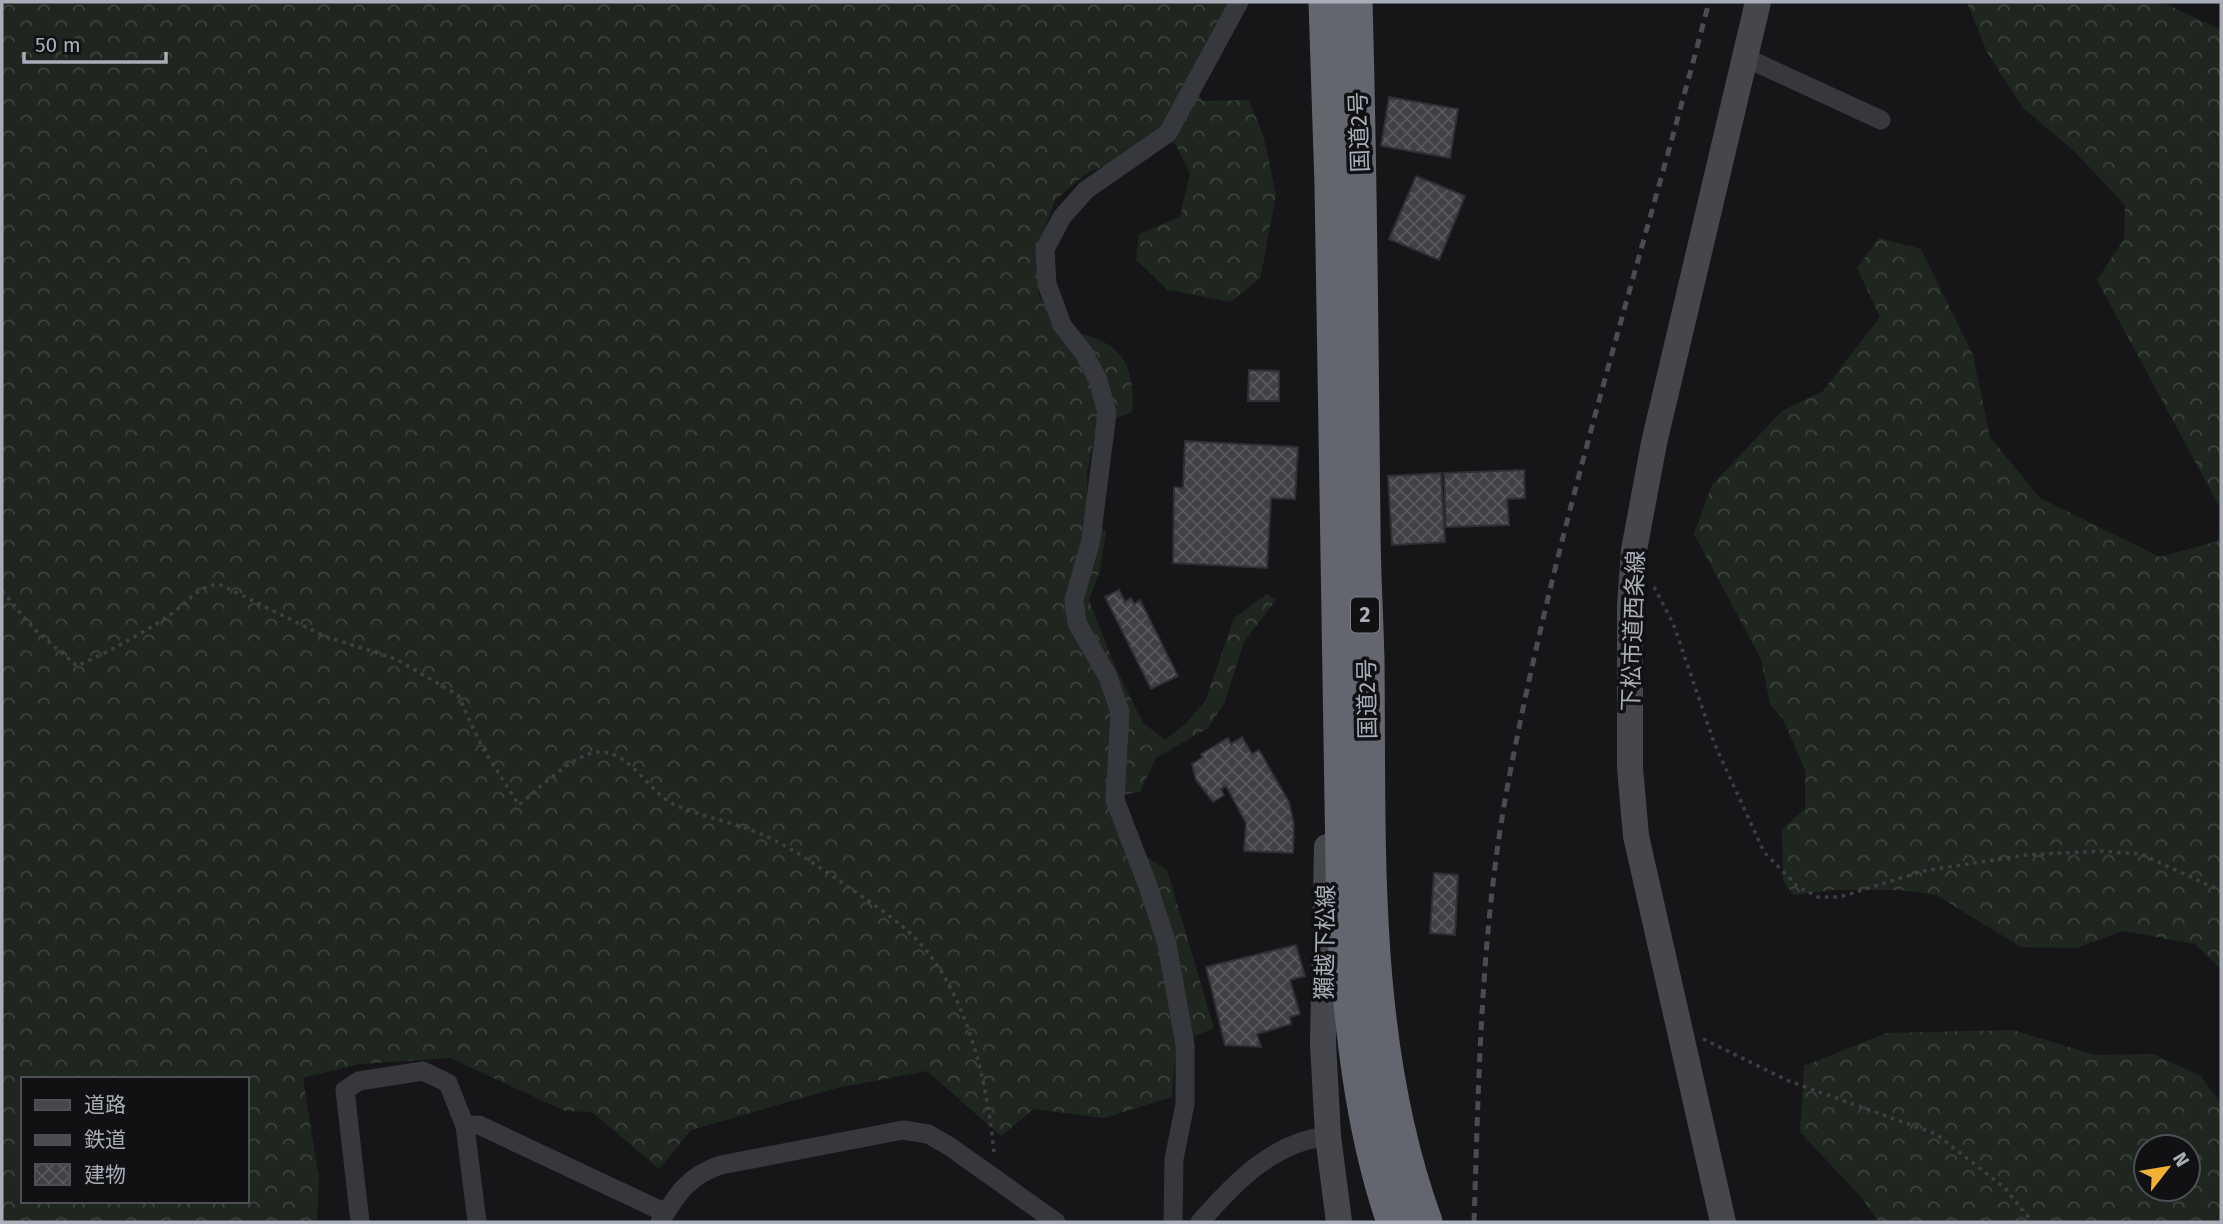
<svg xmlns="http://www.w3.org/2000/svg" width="2223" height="1224" font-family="'Fira Sans','Noto Sans JP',sans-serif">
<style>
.forest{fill:url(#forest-crowns);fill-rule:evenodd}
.building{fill:url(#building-cross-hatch);stroke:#303034;stroke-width:2}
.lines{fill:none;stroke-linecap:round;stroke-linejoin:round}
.path{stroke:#3d3f44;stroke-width:3.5;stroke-dasharray:3.5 5;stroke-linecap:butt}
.street{stroke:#37383d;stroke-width:19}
.secondary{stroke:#45474d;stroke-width:26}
.highway{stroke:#63666e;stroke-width:35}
.rail{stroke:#4a4c52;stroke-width:5;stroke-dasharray:9 7;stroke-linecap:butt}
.labels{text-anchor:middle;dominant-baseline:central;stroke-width:7;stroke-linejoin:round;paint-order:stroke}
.shield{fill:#111113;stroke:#7b7e86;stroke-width:2}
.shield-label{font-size:21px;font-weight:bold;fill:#a8adb8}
.street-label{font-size:23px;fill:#a8adb8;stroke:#111113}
</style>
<defs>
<pattern id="forest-crowns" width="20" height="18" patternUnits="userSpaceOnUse" patternTransform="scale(1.75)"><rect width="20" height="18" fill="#1e261f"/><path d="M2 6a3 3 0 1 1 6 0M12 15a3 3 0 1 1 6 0" fill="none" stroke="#3c433d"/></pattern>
<pattern id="building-cross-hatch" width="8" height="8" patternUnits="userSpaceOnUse" patternTransform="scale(1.75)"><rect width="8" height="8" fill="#404145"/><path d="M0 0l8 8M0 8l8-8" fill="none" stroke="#595a5e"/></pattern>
</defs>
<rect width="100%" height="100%" fill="#161618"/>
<!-- forest -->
<path class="forest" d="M 2,2 L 1229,2 L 1191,78 L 1202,101 L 1249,100 L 1264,138 L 1276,195 L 1260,278 L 1231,302 L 1168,290 L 1136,260 L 1139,234 L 1180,217 L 1190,173 L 1175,144 L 1152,136 L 1121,159 L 1087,173 L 1055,200 L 1036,252 L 1039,295 L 1056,328 C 1111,338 1137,352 1132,412 L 1097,425 L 1087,472 L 1088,512 L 1106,532 L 1100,570 L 1089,600 L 1114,664 L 1143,723 L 1165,740 L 1183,726 L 1205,702 L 1234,618 L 1267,594 L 1276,600 L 1244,642 L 1224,704 L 1208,728 L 1156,758 L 1140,792 L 1109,797 L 1127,844 L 1167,870 L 1214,1028 L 1176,1044 L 1172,1097 L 1104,1118 L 1034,1109 L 1001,1136 L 927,1071 L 837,1088 L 691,1130 L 659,1169 L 592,1112 L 565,1111 L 450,1058 L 360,1064 L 303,1078 L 319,1180 L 317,1222 L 2,1222 ZM 23,1079 L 247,1079 L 247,1201 L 23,1201 Z
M 1967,2 L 2162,2 L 2221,30 L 2221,969 L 2195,944 L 2123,931 L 2076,948 L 2021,947 L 1936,895 L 1900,890 L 1833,890 L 1793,895 L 1783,880 L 1782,829 L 1805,809 L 1805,770 L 1783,719 L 1770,704 L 1761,659 L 1694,534 L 1712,485 L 1782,411 L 1823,391 L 1880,317 L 1857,268 L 1879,238 L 1921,249 L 1973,355 L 1990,437 L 2040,498 L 2160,557 L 2218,541 L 2220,508 L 2097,280 L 2124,239 L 2125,205 L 2074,151 L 2023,108 L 1987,52 Z
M 2013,1030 L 2095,1055 L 2153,1054 L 2201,1076 L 2221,1104 L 2221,1222 L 1879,1222 L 1862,1198 L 1800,1132 L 1804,1066 L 1886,1033 ZM 2146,1147 L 2188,1147 L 2188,1189 L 2146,1189 Z"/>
<!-- building -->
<path class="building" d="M 1389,97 L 1458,109 L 1450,158 L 1381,146 Z
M 1416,176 L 1465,196 L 1439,260 L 1389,239 Z
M 1249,370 L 1279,371 L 1279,401 L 1248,401 Z
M 1185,441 L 1298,447 L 1295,499 L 1271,498 L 1267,568 L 1173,563 L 1174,487 L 1183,488 Z
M 1524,470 L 1525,498 L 1507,499 L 1509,525 L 1446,527 L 1444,473 Z
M 1441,473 L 1445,542 L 1392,545 L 1388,476 Z
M 1119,590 L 1125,602 L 1131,598 L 1134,604 L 1140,600 L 1178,676 L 1151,689 L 1105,597 Z
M 1242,737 L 1252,754 L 1259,750 L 1289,802 L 1294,824 L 1293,853 L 1244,851 L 1246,823 L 1226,786 L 1221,789 L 1224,795 L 1213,802 L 1196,780 L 1192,764 L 1203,757 L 1201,754 L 1228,738 L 1231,744 Z
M 1434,873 L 1458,875 L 1455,935 L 1430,933 Z
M 1296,945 L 1305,976 L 1290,980 L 1300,1014 L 1290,1017 L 1291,1024 L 1257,1034 L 1261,1047 L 1225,1045 L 1206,967 Z"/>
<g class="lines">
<!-- path -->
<path class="path" d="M 1654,587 L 1673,623 L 1715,745 L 1764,852 L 1798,887 L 1818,897 L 1840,897 L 1923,871 L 2026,855 L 2100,851 L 2141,854 L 2221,891
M 2,591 L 34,629 L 77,666 C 110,651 144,633 174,612 C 190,600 198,586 219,584 L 324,636 L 396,659 L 458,695 L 482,747 L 519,805 C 537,790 575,753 598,752 C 630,750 649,793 675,805 C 701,816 730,822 756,832 C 786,844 812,862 838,880 C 864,898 893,916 915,938 C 966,989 988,1083 994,1154
M 1703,1039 L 1789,1081 L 1936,1134 L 2005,1188 L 2032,1222"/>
<!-- street -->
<path class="street" d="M 1744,57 L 1881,120
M 465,1126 L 479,1125 L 666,1213
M 360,1222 L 345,1090 L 359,1081 L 423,1071 L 448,1083 L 465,1126 L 477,1222
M 660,1222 C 677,1194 689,1175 721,1165 L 903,1130 L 928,1134 L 949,1146 L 1056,1222
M 1173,1222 L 1174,1159 L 1185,1104 L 1185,1045 L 1167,944 L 1148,886 L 1115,800 L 1120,712 L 1108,677 L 1077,623 L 1074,600 L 1091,540 L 1107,413 L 1098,380 L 1084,353 L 1062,325 L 1047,284 L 1045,249 L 1062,217 L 1086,190 L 1168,133 L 1239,2
M 1200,1222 C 1235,1182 1273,1142 1328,1136"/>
<!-- secondary -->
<path class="secondary" d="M 1327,847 L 1323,1043 L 1328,1136 L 1339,1222
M 1723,1222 L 1636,836 L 1630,768 L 1630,606 L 1634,550 L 1654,443 L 1758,2"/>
<!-- highway -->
<path class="highway" d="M 1326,2 L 1332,186 L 1344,924 C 1352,1025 1361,1126 1394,1222
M 1355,2 C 1360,176 1361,351 1363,525 C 1363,571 1366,616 1367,661 C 1369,848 1360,1044 1425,1222"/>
<!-- rail -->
<path class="rail" d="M 1474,1222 C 1479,1072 1481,921 1510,773 C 1560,512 1642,258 1709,2"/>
</g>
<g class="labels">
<!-- shield labels -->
<rect class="shield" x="1351" y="597.5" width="28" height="35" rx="5"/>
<g class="shield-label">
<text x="1365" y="615">2</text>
</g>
<!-- street labels -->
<g class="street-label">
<text transform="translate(1359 132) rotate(-92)">国道2号</text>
<text transform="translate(1633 631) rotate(-88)">下松市道西条線</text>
<text transform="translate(1367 699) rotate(-91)">国道2号</text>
<text transform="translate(1325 942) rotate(-89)">獺越下松線</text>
</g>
</g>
<!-- border -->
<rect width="2223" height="1224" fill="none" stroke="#a8adb8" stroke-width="7"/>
<!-- legend -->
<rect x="21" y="1077" width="228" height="126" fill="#111113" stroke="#4d4f55" stroke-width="2"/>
<rect x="35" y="1100" width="35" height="10" fill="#45474d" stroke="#4d4f55" stroke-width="2"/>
<text x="84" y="1112" font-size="21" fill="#a8adb8">道路</text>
<rect x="35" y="1135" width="35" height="10" fill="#4a4c52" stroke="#4d4f55" stroke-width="2"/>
<text x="84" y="1147" font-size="21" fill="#a8adb8">鉄道</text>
<rect x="35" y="1164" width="35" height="21" fill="url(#building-cross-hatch)" stroke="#4d4f55" stroke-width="2"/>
<text x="84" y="1182" font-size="21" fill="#a8adb8">建物</text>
<!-- north arrow -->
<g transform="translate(2167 1168) rotate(59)"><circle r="33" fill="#111113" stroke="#4d4f55" stroke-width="2"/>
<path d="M0-5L12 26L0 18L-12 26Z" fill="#f2b134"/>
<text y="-10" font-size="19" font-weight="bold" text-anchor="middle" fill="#a8adb8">N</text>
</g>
<!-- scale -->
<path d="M24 52v10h142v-10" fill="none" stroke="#a8adb8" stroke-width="3.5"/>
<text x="35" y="52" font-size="21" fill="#a8adb8" stroke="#111113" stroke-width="5" paint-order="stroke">50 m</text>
</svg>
